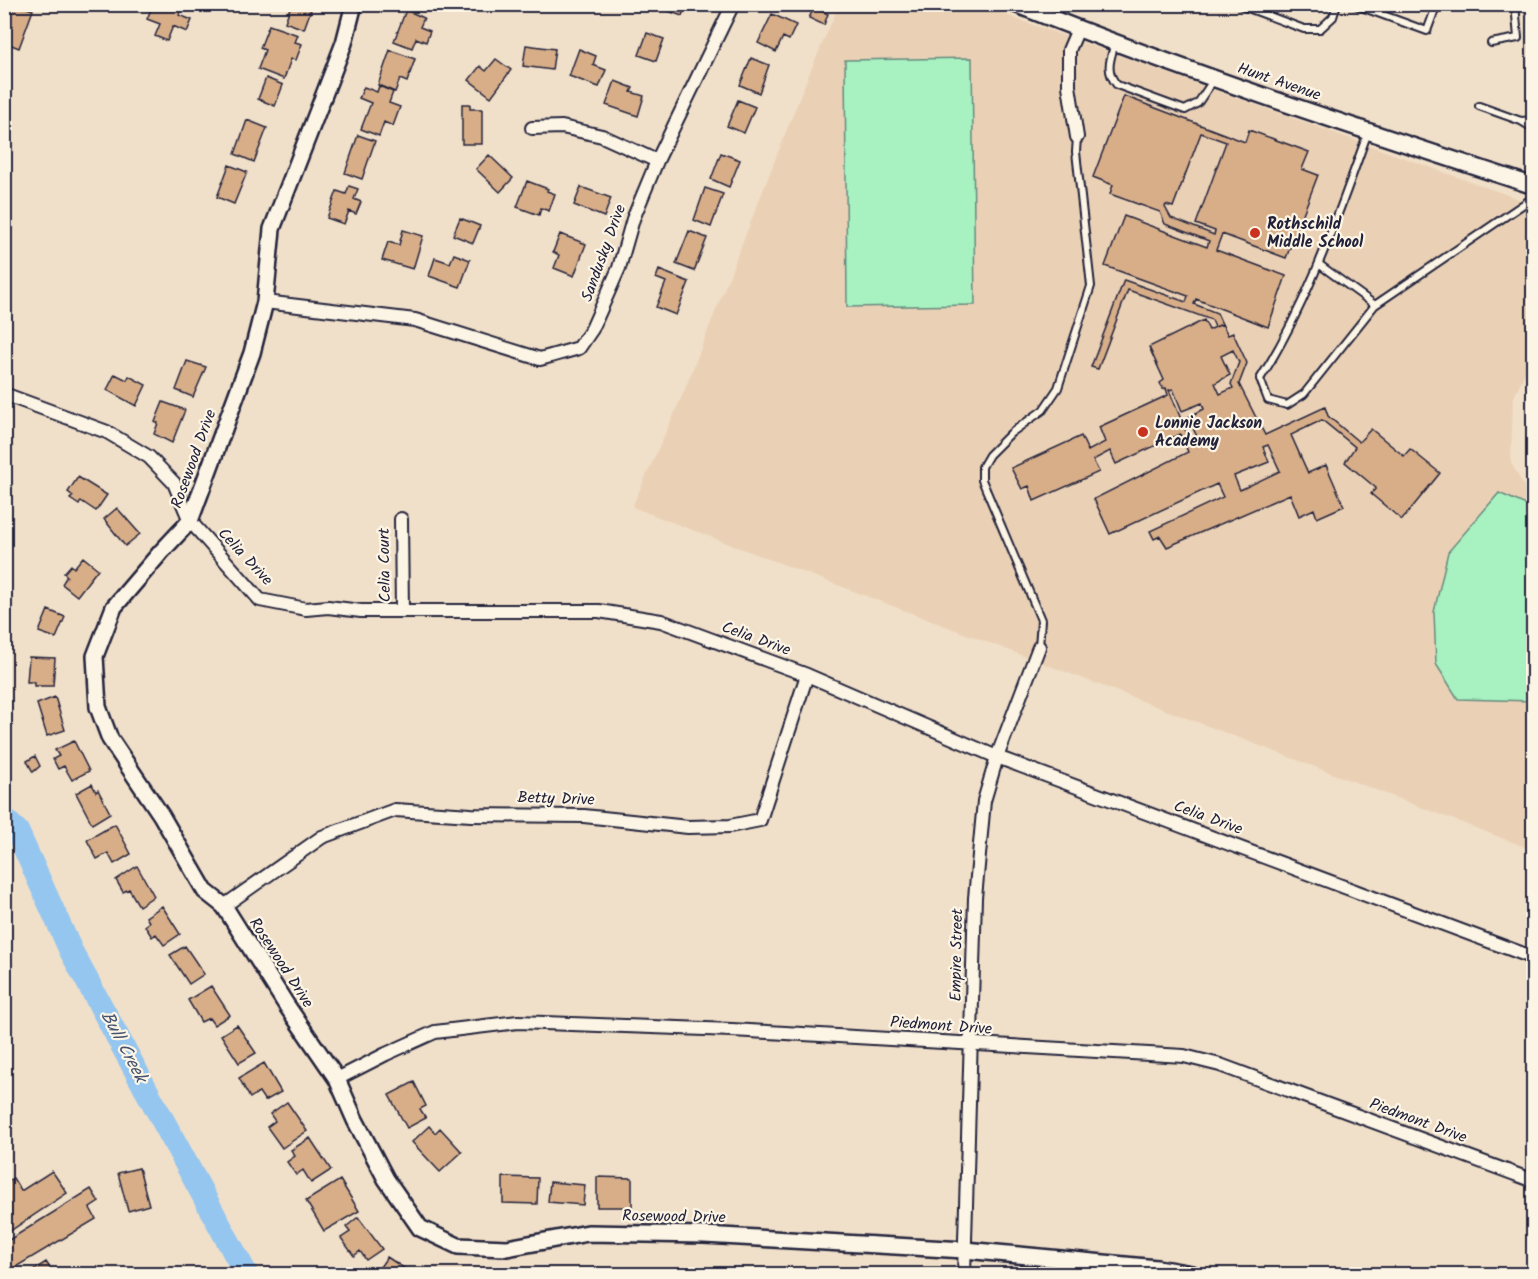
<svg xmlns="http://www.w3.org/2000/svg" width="1538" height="1279" font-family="Kalam,sans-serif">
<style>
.built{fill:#ead1b6}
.green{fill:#a8f1c0;stroke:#658a7e;stroke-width:1.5}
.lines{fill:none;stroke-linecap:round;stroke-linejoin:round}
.river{stroke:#94c6f0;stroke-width:24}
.building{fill:#d8ae89;stroke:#22223b;stroke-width:1.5;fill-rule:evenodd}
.service-casing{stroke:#22223b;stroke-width:10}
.minor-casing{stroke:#22223b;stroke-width:16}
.tertiary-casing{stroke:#22223b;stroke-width:20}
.service{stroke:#fcf5e5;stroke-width:6}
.minor{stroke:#fcf5e5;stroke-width:12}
.tertiary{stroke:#fcf5e5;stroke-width:15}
.poi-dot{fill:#c8321e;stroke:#fcf5e5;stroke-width:2}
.labels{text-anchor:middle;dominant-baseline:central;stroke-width:4.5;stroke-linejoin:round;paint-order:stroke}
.street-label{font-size:16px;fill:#22223b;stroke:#fcf5e5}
.poi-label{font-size:16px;font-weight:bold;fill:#22223b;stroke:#fcf5e5;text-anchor:start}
.water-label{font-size:18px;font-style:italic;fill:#445371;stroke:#fcf5e5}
</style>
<rect width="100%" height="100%" fill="#f1e0c9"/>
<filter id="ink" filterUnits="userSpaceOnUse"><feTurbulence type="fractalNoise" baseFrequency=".0167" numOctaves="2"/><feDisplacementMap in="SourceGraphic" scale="12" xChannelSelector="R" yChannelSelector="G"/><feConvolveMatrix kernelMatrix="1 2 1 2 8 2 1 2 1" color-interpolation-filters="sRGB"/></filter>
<g filter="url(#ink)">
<!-- built -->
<path class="built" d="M 839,5 L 978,5 L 1533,204 L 1533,354 L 1513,400 L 1511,463 L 1533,501 L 1533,850 L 632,507 L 682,396 L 806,81 Z"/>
<!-- green -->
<path class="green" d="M 972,58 L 975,305 L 847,307 L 845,60 Z
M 1499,493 L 1533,508 L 1533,701 L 1458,699 L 1436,664 L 1434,612 L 1448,552 Z"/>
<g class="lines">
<!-- river -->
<path class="river" d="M 4,819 L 17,831 L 71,951 L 246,1274"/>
</g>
<!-- building -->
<path class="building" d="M 15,4 L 33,10 L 19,48 L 4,42 L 4,31 Z
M 159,4 L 183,4 L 179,15 L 192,20 L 187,32 L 173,26 L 167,41 L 155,36 L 160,24 L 147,19 L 152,7 L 158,9 Z
M 289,4 L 313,4 L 304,29 L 285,22 L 291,5 Z
M 665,4 L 686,4 L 682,16 L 663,9 Z
M 814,8 L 828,14 L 824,25 L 809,18 Z
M 406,10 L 424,18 L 420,27 L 430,31 L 426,42 L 416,38 L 412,48 L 394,41 Z
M 772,14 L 796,25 L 789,40 L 783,37 L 776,52 L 758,43 Z
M 269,25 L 298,35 L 295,42 L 302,44 L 296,60 L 291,59 L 284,79 L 258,69 L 265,50 L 260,48 Z
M 647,33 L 664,39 L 656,61 L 639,55 Z
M 526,45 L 555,49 L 552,70 L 523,66 Z
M 579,49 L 596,56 L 593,65 L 606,70 L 599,87 L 569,76 Z
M 390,50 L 415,59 L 407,82 L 400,79 L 395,92 L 378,85 Z
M 751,58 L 769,65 L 759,93 L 740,85 Z
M 496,59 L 511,70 L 491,97 L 469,80 L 480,66 L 486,71 Z
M 266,78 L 283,85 L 275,106 L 258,99 Z
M 615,81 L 633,88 L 631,92 L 644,96 L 638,116 L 606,105 Z
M 379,86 L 393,92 L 389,103 L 400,107 L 393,126 L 384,122 L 379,136 L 361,129 L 371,103 L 359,98 L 364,87 L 377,92 Z
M 1124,96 L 1245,142 L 1249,130 L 1309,152 L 1302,169 L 1318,175 L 1286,258 L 1222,234 L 1216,250 L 1286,276 L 1268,327 L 1196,299 L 1194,304 L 1217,313 L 1222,324 L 1215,327 L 1212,320 L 1128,290 L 1098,369 L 1091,367 L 1124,280 L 1186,302 L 1188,296 L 1105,266 L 1124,216 L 1207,247 L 1209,241 L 1165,224 L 1160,212 L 1110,194 L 1113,185 L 1093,177 ZM 1201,133 L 1226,142 L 1196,224 L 1215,231 L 1214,235 L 1171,218 L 1165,207 L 1166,205 L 1173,207 Z
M 738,100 L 755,107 L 744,133 L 727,126 Z
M 462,104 L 470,104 L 470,109 L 482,109 L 482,144 L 462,144 Z
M 247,120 L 267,128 L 254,162 L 235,154 Z
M 358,135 L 375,141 L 362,179 L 345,173 Z
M 721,153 L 740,160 L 729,187 L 711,179 Z
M 489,155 L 513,178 L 500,192 L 476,169 Z
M 229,165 L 247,172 L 234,204 L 217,197 Z
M 527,181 L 548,189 L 547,191 L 555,194 L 549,211 L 541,208 L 539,215 L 517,207 Z
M 349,186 L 358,189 L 354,199 L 361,202 L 356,214 L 349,211 L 344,224 L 327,218 L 337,191 L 346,194 Z
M 581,187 L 611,198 L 604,217 L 574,205 Z
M 705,188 L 723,194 L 711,227 L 694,220 Z
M 460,218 L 480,226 L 473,243 L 453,235 Z
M 403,230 L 423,236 L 413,269 L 382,260 L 388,242 L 399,245 Z
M 689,231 L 707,238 L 694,271 L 676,264 Z
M 560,234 L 586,244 L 574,276 L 554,268 L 559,255 L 553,252 Z
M 454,254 L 470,260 L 460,287 L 429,276 L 435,258 L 450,263 Z
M 659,270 L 689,282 L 676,315 L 656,307 L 666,282 L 656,278 Z
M 1204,320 L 1209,330 L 1222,324 L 1228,335 L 1233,333 L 1247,363 L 1239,384 L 1265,435 L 1325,407 L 1328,416 L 1359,442 L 1371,429 L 1404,456 L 1410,449 L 1440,473 L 1402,520 L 1371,494 L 1376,488 L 1345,462 L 1355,447 L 1322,420 L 1291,435 L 1308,473 L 1326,465 L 1344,506 L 1317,518 L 1314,509 L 1299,516 L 1290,494 L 1167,547 L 1160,536 L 1154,539 L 1150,531 L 1223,497 L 1217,484 L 1110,534 L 1094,499 L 1188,452 L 1180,434 L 1116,464 L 1110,451 L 1093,460 L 1099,472 L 1034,501 L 1029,486 L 1022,489 L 1011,468 L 1081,436 L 1088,451 L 1105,442 L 1099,427 L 1168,395 L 1166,388 L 1163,389 L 1160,383 L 1164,380 L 1149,347 ZM 1233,350 L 1239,362 L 1231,384 L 1233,388 L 1220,394 L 1215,383 L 1230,375 L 1221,356 ZM 1173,389 L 1182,411 L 1202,403 L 1204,409 L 1188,417 L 1197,437 L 1190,441 L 1169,390 ZM 1268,445 L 1280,471 L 1240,490 L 1234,476 L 1269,462 L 1263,447 Z
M 187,361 L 206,367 L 193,397 L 176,390 Z
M 115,374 L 127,380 L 129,376 L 146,385 L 136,406 L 107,390 Z
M 163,402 L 185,410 L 172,443 L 154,434 L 158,423 L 155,422 Z
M 78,477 L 107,495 L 96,511 L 81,501 L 79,505 L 70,499 L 73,496 L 68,492 Z
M 117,508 L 140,534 L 125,546 L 104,519 Z
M 83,557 L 98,569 L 77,596 L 62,584 L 67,576 L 64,573 L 71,565 L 74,568 Z
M 48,610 L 65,617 L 56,638 L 39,632 Z
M 29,657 L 55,658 L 53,686 L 34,686 L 34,682 L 27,682 Z
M 55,697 L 65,730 L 47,736 L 37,704 Z
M 74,741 L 89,771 L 72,780 L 64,766 L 58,769 L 53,759 L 59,756 L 55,750 Z
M 35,756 L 40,766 L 33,772 L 27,761 Z
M 92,784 L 96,792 L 98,790 L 110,813 L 92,824 L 76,793 Z
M 115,824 L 131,854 L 114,864 L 108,853 L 97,859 L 87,840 Z
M 137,866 L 154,896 L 139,906 L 129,889 L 123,892 L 116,880 Z
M 162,906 L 180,934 L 164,945 L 156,934 L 152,937 L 145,926 L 149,922 L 146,917 Z
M 185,946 L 204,974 L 189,984 L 170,955 Z
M 211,986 L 230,1015 L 214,1025 L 209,1018 L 201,1022 L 188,1000 Z
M 237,1025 L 256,1053 L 239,1063 L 221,1035 Z
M 264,1063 L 281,1092 L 265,1101 L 259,1092 L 250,1098 L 239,1078 Z
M 414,1082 L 426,1106 L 420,1109 L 426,1118 L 407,1128 L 389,1095 Z
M 287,1102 L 307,1131 L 282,1148 L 267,1127 L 275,1121 L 270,1114 Z
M 429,1126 L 435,1133 L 440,1128 L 462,1152 L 440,1172 L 412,1142 Z
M 310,1138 L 331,1170 L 311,1183 L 303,1170 L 296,1175 L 287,1162 L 295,1156 L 291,1150 Z
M 139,1168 L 149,1205 L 128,1211 L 118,1173 Z
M 52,1171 L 67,1193 L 4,1235 L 4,1184 L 13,1178 L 21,1191 Z
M 503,1177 L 538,1178 L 537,1204 L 503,1203 Z
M 597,1177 L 632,1178 L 632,1207 L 597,1207 Z
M 340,1180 L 359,1211 L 324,1231 L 306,1201 Z
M 550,1182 L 585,1185 L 583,1205 L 548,1202 Z
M 91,1189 L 99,1202 L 90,1208 L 96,1219 L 4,1274 L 4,1243 Z
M 358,1217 L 382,1249 L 366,1260 L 360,1251 L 354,1256 L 341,1238 L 350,1232 L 346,1227 Z
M 387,1257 L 413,1274 L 375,1274 Z
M 46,1262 L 54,1274 L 27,1274 Z"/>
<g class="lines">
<!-- service casing -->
<g class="service-casing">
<path id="service" d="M 1237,4 L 1304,29 L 1320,29 L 1333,17 L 1337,4
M 1353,4 L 1427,31 L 1437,4
M 1115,43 C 1110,60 1105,71 1117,85 L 1185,110 L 1198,103 L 1214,79
M 1491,43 L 1518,38 L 1515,4
M 1479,106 L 1521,121 L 1534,120
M 1521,121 L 1534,129
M 1368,132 C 1337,217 1309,302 1260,379 L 1268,400 L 1287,405 L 1304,394 L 1375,305 L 1534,197
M 1320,265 L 1375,305
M 1039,647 L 1041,620 L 982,480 L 982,467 L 989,455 L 1011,433 L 1043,410 L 1058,388 L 1091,286 L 1076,152 L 1077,137"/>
</g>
<!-- minor casing -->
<g class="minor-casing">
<path id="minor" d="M 532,128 L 562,127 L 602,136 L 657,161
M 1077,137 L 1069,86 L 1069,50 L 1078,29
M 265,302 L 415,320 L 540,359 L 579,348 L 592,329 L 619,268 L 633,219 L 657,161 L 733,4
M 4,394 L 107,432 L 149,457 L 174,483 L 190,521 L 260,600 L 306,609 L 328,607 L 361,611 L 599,611 L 661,621 L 807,675 L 997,757 L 1534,958
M 401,519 L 402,611
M 224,906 L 322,837 L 395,810 L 471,815 L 584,816 L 688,827 L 730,826 L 760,820 L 807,675
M 337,1079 L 386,1054 L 435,1032 L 518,1022 L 732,1030 L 1184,1056 L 1220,1065 L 1534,1181
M 964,1274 L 975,898 L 984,801 L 997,757 L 1039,647"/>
</g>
<!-- tertiary casing -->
<g class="tertiary-casing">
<path id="tertiary" d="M 354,4 L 344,43 L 272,229 L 265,302 L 252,353 L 190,521 L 161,552 L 114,607 L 95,656 L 98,707 L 110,739 L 161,815 L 205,891 L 224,906 L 287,1006 L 337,1079 L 355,1120 L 386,1179 L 420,1228 L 458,1246 L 507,1248 L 588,1233 L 704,1235 L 965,1250 L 1157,1268 L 1192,1274
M 1015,4 C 1186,72 1359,129 1534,186"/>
</g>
<!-- service -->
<use href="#service" class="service"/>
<!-- minor -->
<use href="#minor" class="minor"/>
<!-- tertiary -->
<use href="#tertiary" class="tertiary"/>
</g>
</g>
<!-- markers -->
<g class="poi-dot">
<circle cx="1255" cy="233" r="6"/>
<circle cx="1143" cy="432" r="6"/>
</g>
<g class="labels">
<!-- street labels -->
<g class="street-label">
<text transform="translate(1279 82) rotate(19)">Hunt Avenue</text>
<text transform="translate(604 253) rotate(-70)">Sandusky Drive</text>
<text transform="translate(194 459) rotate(-70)">Rosewood Drive</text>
<text transform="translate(245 557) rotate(47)">Celia Drive</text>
<text transform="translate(385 565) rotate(-91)">Celia Court</text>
<text transform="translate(756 639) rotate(20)">Celia Drive</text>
<text transform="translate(556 799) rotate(2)">Betty Drive</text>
<text transform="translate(1208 818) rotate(20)">Celia Drive</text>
<text transform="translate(957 955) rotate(-89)">Empire Street</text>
<text transform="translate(281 963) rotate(57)">Rosewood Drive</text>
<text transform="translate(941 1026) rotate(4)">Piedmont Drive</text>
<text transform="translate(1418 1121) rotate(20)">Piedmont Drive</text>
<text transform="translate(674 1217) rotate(1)">Rosewood Drive</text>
</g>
<!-- poi labels -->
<g class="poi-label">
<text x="1267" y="224">Rothschild<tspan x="1267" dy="18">Middle School</tspan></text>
<text x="1155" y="423">Lonnie Jackson<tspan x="1155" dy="18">Academy</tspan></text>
</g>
<!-- water labels -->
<g class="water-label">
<text transform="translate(123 1047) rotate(62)">Bull Creek</text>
</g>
</g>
<!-- margin -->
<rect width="1538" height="1279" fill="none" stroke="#fcf5e5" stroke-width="24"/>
<rect x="12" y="12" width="1514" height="1255" fill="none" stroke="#22223b" stroke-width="2" filter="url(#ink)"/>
</svg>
